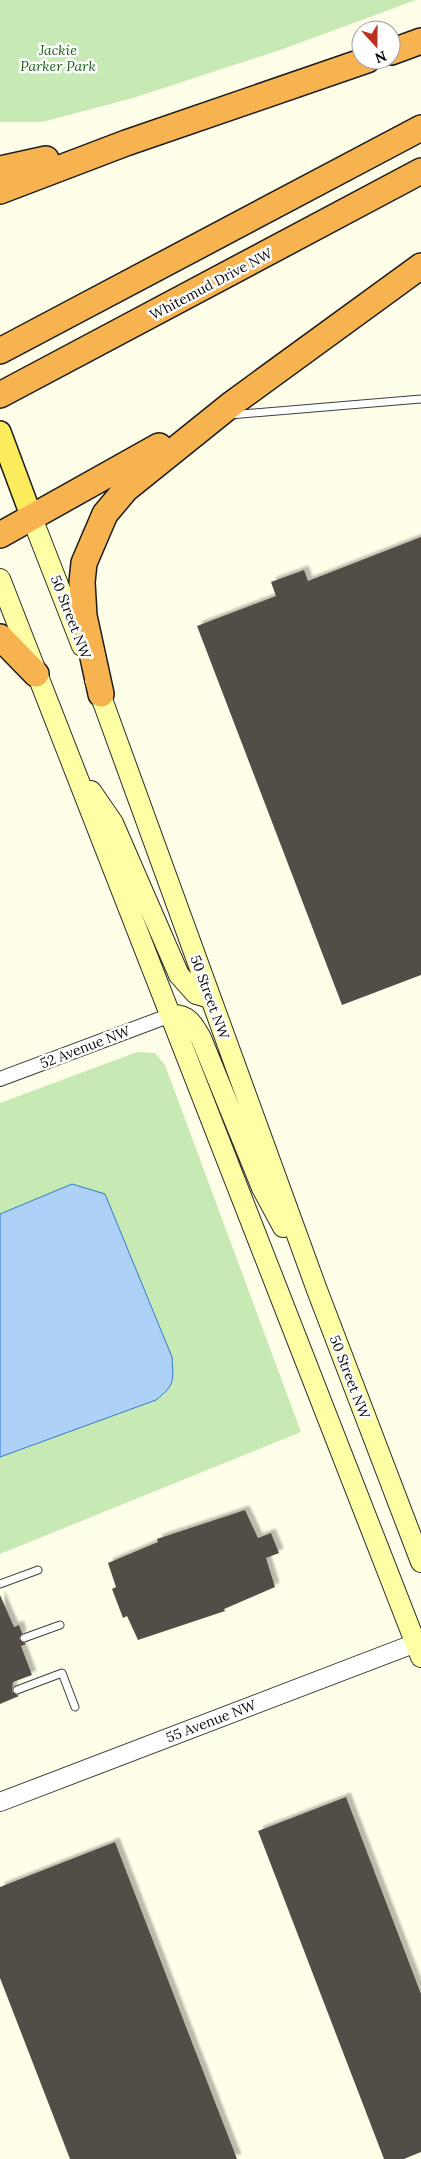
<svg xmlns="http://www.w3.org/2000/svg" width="421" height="2159" font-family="Lora,serif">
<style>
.green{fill:#c7e9b3}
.water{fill:#add1f7;stroke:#337acf}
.building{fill:#534e47;filter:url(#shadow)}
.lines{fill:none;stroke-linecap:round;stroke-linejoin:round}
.service-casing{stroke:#3e3e3e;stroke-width:9}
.minor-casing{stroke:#3e3e3e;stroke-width:16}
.tertiary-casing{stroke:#3e3e3e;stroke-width:20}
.secondary-casing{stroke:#2d2d2d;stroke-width:22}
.primary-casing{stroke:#1c1c1c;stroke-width:24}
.motorway-casing{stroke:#1c1c1c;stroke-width:28}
.service{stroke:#fff;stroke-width:7}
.minor{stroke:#fff;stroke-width:14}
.tertiary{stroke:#fff;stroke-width:18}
.secondary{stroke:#fcffa4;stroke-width:20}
.primary{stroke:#fbeb5d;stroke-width:21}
.motorway{stroke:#f7b34f;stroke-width:25}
.labels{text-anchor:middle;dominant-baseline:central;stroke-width:5;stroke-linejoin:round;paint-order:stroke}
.park-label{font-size:14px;font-style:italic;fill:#20621b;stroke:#fff}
.street-label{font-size:14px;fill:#0b0b0b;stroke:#fff}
</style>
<defs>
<filter id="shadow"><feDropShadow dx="4.5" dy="-4.5" stdDeviation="1" flood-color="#0004"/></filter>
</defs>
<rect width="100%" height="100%" fill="#fffee9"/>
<!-- green -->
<path class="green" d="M 0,0 L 416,0 L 283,49 L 133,98 L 42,122 L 0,122 Z
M 137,1052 L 155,1053 L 165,1065 L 301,1432 L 0,1554 L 0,1103 Z"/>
<!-- water -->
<path class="water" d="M 72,1184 L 105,1194 L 172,1357 C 173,1381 176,1384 156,1400 L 0,1457 L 0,1214 Z"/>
<!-- building -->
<path class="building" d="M 421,537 L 421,975 L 342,1005 L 197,626 L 276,596 L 271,582 L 304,570 L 308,581 Z
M 245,1510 L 258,1538 L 271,1533 L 279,1553 L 266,1558 L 275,1587 L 224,1609 L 225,1611 L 138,1640 L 127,1616 L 123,1618 L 112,1589 L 116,1587 L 108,1563 L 158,1542 L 157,1539 Z
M 0,1595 L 14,1627 L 19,1625 L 22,1633 L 19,1639 L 26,1644 L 21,1646 L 32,1675 L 13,1682 L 12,1692 L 19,1696 L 0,1704 Z
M 346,1797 L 421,1994 L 421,2152 L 404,2159 L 384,2159 L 258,1831 Z
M 115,1842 L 198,2058 L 237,2159 L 70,2159 L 0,1978 L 0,1887 Z"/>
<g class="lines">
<!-- service casing -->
<g class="service-casing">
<path id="service" d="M 230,415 L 421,399
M 0,1584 L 38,1570
M 24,1638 L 60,1625
M 17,1690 L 62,1673 L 75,1707"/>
</g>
<!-- minor casing -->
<g class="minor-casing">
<path id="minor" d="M 0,1079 L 171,1015"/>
</g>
<!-- tertiary casing -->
<g class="tertiary-casing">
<path id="tertiary" d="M 0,1802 L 421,1641"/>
</g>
<!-- secondary casing -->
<g class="secondary-casing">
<path id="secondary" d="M 32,518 L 82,646
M 0,579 L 421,1657
M 95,680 L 317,1290 L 421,1562
M 91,791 L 113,823 L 179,975 L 196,994 L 210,998
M 171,1015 C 188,1014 193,1024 201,1038 L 262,1188 L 283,1227"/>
</g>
<!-- primary casing -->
<g class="primary-casing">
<path id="primary" d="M 0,432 L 32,518"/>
</g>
<!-- motorway casing -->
<g class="motorway-casing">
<path id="motorway" d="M 391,52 L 421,41
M 0,169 L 46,159
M 0,191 L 126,143 L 367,60
M 0,351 L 421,128
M 0,395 L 421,171
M 0,535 L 159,446
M 0,637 L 36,674
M 101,694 L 84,616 L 82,582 L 84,563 L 105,514 L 126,489 L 233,403 L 421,266"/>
</g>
<!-- service -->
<use href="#service" class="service"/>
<!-- minor -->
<use href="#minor" class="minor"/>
<!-- tertiary -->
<use href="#tertiary" class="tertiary"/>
<!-- secondary -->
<use href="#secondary" class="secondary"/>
<!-- primary -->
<use href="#primary" class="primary"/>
<!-- motorway -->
<use href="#motorway" class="motorway"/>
</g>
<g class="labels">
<!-- park labels -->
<g class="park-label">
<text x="58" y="50">Jackie<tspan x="58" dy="16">Parker Park</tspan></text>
</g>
<!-- street labels -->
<g class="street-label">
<text transform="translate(211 284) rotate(-28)">Whitemud Drive NW</text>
<text transform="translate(71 617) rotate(69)">50 Street NW</text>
<text transform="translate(210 997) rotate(70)">50 Street NW</text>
<text transform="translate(85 1047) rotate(-21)">52 Avenue NW</text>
<text transform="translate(350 1377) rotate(69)">50 Street NW</text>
<text transform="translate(211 1721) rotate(-21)">55 Avenue NW</text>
</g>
</g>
<!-- north arrow -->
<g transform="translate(376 45) rotate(159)"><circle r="24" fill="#ffffff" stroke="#9d9d9d"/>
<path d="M0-4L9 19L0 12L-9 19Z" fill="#bc3022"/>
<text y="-8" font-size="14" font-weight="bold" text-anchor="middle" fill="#0b0b0b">N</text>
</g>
</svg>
